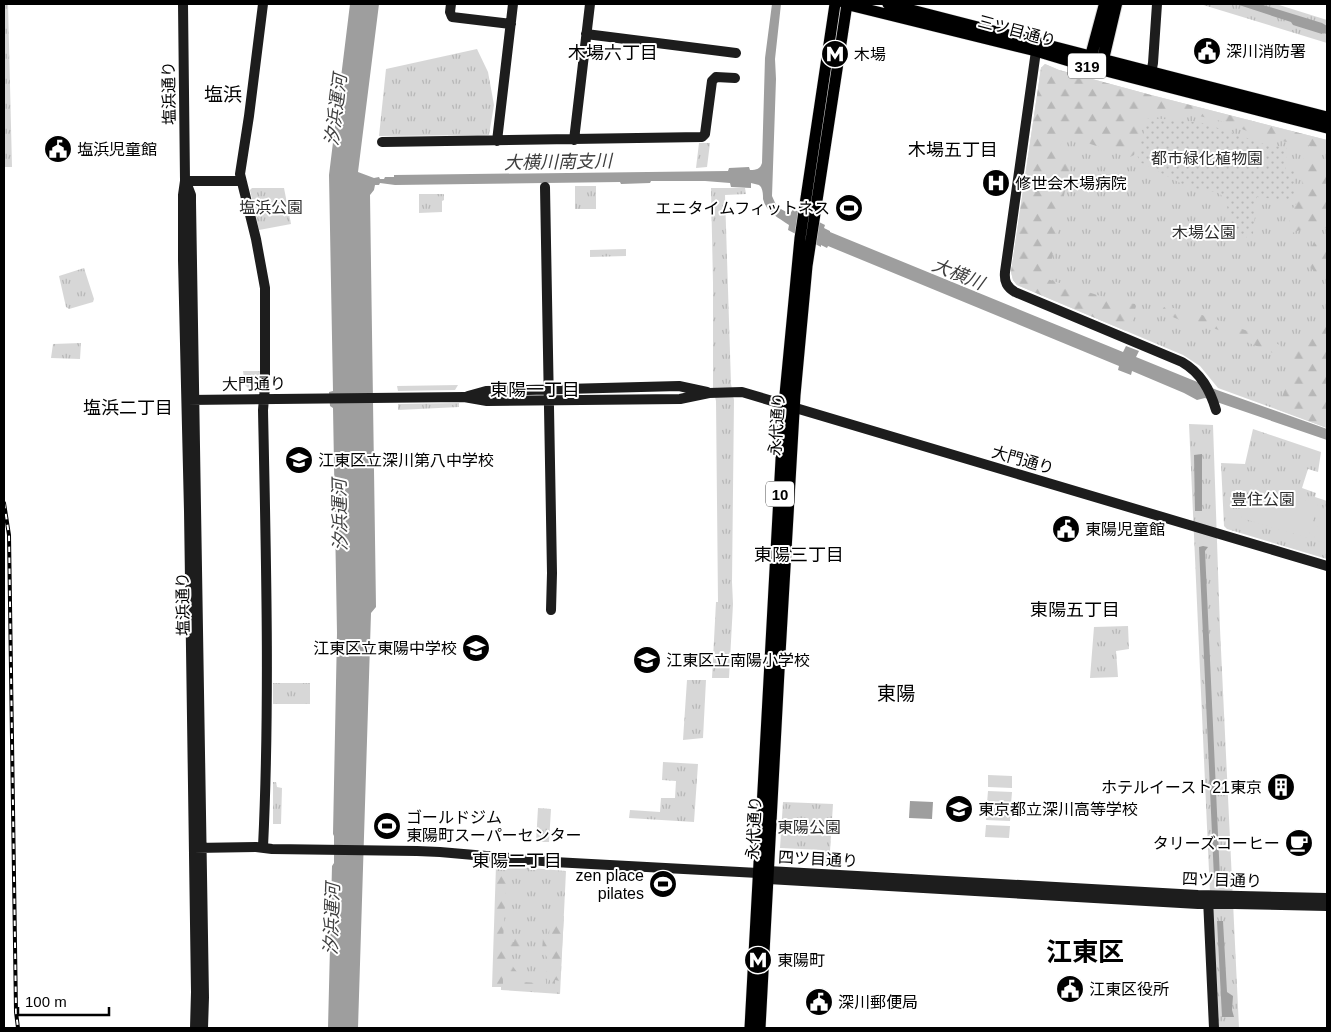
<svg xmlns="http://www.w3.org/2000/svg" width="1331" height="1032" font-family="Arial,'Noto Sans JP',sans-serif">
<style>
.grass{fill:url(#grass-tufts)}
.forest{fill:url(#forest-firs)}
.garden{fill:url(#garden-dots)}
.pitch{fill:#d7d7d7}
.water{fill:#9e9e9e}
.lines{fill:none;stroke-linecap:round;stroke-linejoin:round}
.primary-casing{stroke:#dbdbdb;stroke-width:12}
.highway-casing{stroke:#dbdbdb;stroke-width:14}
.secondary{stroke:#1d1d1d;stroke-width:10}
.primary{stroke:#000;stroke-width:11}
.highway{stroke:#000;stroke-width:12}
.rail-casing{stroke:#000;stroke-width:4}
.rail{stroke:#fff;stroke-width:2;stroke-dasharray:5.5;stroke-linecap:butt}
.labels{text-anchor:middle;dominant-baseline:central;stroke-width:4;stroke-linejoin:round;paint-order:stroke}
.shield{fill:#fff;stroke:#4c4c4c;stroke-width:1}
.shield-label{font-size:15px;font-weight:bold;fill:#000}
.street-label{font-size:16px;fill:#000;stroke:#fff}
.poi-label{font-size:16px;fill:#000;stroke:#fff;text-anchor:start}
.park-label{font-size:16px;fill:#2e2e2e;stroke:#fff}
.neighbourhood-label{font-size:18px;fill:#000;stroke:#fff}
.water-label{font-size:18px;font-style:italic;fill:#3f3f3f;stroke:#fff}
.quarter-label{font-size:19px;fill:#000;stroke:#fff}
.town-label{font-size:26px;font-weight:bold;fill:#000;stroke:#fff}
</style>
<defs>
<pattern id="grass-tufts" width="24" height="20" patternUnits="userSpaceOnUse" patternTransform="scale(1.25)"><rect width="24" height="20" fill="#d7d7d7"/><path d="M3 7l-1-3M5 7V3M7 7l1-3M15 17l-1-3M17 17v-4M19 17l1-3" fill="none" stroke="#b7b7b7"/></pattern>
<pattern id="forest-firs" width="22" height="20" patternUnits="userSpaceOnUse" patternTransform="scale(1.25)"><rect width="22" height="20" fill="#d7d7d7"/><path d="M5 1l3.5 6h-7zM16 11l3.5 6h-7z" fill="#b7b7b7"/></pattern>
<pattern id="garden-dots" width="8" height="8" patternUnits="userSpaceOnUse" patternTransform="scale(1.25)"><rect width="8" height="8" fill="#d7d7d7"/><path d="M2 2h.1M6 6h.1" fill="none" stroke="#b7b7b7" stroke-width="1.8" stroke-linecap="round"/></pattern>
</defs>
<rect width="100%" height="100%" fill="#fff"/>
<!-- grass -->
<path class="grass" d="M 4,4 L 8,4 L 12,167 L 4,167 Z
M 1200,4 L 1276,4 L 1327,20 L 1327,43 Z
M 477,49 L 488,72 L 494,105 L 489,135 L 379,136 L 386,69 Z
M 1045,64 L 1059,70 L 1151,95 L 1327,140 L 1327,428 L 1218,388 L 1200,366 L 1183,355 L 1017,285 L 1013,280 L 1011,272 L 1041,68 Z
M 699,143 L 710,143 L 707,167 L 696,168 Z
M 575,186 L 596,186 L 596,209 L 575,209 Z
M 252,188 L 284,188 L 291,224 L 259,230 L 250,190 Z
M 711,188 L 745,188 L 746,194 L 725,195 L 731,384 L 734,400 L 732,582 L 733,604 L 729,678 L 712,678 L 716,602 L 718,602 L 716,401 L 713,388 L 713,283 Z
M 419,194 L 444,194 L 444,200 L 442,201 L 442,212 L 419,213 Z
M 626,249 L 626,256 L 590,257 L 590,250 Z
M 84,268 L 94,299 L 93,302 L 69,309 L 66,307 L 59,276 Z
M 81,343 L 80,359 L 51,358 L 53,344 Z
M 243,371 L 261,371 L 261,384 L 256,388 L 248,388 L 245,385 Z
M 458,385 L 455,390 L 398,391 L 397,386 Z
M 459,403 L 459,407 L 398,410 L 398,404 Z
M 1189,424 L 1213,425 L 1220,629 L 1239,1028 L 1216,1028 Z
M 1253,429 L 1321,452 L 1318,472 L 1308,469 L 1302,488 L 1316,493 L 1315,497 L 1327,501 L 1327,559 L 1227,529 L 1224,526 L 1221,463 L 1245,464 Z
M 1128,626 L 1129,649 L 1116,651 L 1118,677 L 1090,678 L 1094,627 Z
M 687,680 L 706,680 L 703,738 L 683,740 Z
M 273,683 L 310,683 L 310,704 L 273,704 Z
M 663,762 L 698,764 L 694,822 L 629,818 L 630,810 L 660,812 L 661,798 L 675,798 L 676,781 L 662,780 Z
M 273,782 L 276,782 L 277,787 L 282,788 L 281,824 L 273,824 Z
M 783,802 C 800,803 816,803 833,804 L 829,867 L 821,867 L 822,850 L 780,848 Z
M 538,808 L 551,809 L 549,842 L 536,842 Z
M 496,865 L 566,871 L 560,994 L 501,990 L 501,987 L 492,987 Z"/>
<!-- forest -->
<path class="forest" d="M 1045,64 L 1059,70 L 1151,95 L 1327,140 L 1327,149 L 1264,138 L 1225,122 L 1195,115 L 1152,112 L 1146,114 L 1143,118 L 1134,155 L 1130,157 L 1072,138 L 1064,138 L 1059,148 L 1071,159 L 1049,274 L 1047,279 L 1116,301 L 1135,304 L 1136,306 L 1130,328 L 1126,331 L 1017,285 L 1013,280 L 1011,272 L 1041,68 Z
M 1306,154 L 1318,161 L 1327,170 L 1327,227 L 1309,237 L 1305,235 L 1303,229 L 1292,233 L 1289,229 C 1289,223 1289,215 1292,210 C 1295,204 1301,200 1302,193 C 1303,179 1298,165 1306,154 Z
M 1327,233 L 1327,276 L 1321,280 L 1308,264 L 1307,260 L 1309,252 L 1314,242 Z
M 1164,307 C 1187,309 1209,317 1231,325 C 1251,332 1270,339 1288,350 L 1295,348 L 1301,338 L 1319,322 L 1327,328 L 1327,428 L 1277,409 L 1293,370 L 1293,364 L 1290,360 L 1204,324 L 1201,329 L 1161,312 Z
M 497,871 L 507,872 L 503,941 L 514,942 L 515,937 L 521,937 L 521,935 L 528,935 L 528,937 L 525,937 L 525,943 L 512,953 L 511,964 L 517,972 L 515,973 L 503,972 L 503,987 L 494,987 Z
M 550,915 L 564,916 L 560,981 L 555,980 L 555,984 L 550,983 L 550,979 L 545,973 L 548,970 L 549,960 L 542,950 L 543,938 L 549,938 Z
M 521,976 L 523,978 L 523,982 L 538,983 L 538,979 L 542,976 L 546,980 L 546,988 L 509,985 L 510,977 L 518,978 Z"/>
<!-- garden -->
<path class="garden" d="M 1148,118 L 1177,120 L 1202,123 L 1221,129 L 1264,144 L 1287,148 L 1285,171 L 1294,171 L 1295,198 L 1291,201 L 1257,197 L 1253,234 L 1247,234 L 1246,239 L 1242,240 L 1231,222 L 1225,199 L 1220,194 L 1216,192 L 1205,191 L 1182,184 L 1140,162 L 1137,155 Z"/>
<!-- pitch -->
<path class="pitch" d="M 1251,484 L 1318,504 L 1308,538 L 1241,518 Z
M 1324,506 L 1327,507 L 1327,543 L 1314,540 Z
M 988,775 L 1012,776 L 1012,788 L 988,787 Z
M 988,791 L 1012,792 L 1011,804 L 987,803 Z
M 987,808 L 1011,809 L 1010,821 L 986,820 Z
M 986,825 L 1010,826 L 1009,838 L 985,837 Z"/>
<!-- water -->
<path class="water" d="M 350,4 L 379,4 L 358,172 L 374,178 L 379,177 L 380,179 L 384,179 L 385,177 L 394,177 L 394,175 L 728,171 L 729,168 L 749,167 L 750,170 C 757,170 760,169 762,163 L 765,58 L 772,4 L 781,4 L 775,59 L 776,79 L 772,196 L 776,205 L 779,208 L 790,214 L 793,209 L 825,225 L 824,228 L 830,231 L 830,232 L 1123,352 L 1126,346 L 1139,351 L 1136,357 L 1217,390 L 1327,429 L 1327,440 L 1205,398 L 1197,400 L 1184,393 L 1132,371 L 1131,375 L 1118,370 L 1119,366 L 828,246 L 827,248 L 821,245 L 821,247 L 788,230 L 789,225 C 779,218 766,212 763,199 C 763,195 763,191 761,187 L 759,185 L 751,183 L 751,188 L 731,187 L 730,183 L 705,181 L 651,181 L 650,183 L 621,184 L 620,182 L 395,185 L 380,183 L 379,185 L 375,185 L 374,190 L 370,195 L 376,607 L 371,613 L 358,1028 L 328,1028 L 332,866 L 334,863 L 334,836 L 333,834 L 337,633 L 333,408 L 330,406 L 329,392 L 333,391 L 329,175 Z
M 1236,4 L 1260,4 L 1322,23 L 1327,26 L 1327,34 L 1323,33 L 1322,34 L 1293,25 L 1291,22 Z
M 1202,454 L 1202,511 L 1195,511 L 1194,455 Z
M 1203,546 L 1208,547 L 1205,551 L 1220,878 L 1214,878 L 1199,547 Z
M 910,801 L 933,802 L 932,819 L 909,818 Z
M 1217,921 L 1223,921 L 1227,992 L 1233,996 L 1232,1010 L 1234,1017 L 1222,1017 Z"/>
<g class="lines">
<!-- primary casing -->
<g class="primary-casing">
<path id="primary" d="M 845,4 L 1036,51 L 1079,64 L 1327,128
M 888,4 L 1327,117
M 750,1028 L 784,405 L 800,238 L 835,4
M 760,1028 L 779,671 L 795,395 L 807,266 L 847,4"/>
</g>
<!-- highway casing -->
<g class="highway-casing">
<path id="highway" d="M 1094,68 L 1103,59 L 1116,4
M 1094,68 L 1091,56 L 1105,4"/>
</g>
<!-- secondary -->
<path class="secondary" d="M 183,4 L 185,181 L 183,195 L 183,260 L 189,511 L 196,992 L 195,1028
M 263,4 L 249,116 L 240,174 L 256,239 L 265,288 L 265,387 L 263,410 C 266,555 270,702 263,847
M 451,4 L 450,12 L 452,17 L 511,24
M 586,34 L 736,53
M 1036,51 L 1005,272 C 1004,282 1007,287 1015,292 L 1182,362 C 1201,373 1210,390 1216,410
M 1150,78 L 1153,63 L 1157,4
M 574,140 L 590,4
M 497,141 L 513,4
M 382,142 L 702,137 L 705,134 L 712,81 L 716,77 L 735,78
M 185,181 L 241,181
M 186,182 L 191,195 L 191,202 L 204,997 L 203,1028
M 545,187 L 552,573 L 551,610
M 468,396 L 486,391 L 679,386 L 707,392
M 187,400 L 464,397 L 487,401 L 680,399 L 709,393 L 742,392 L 1327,566
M 194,848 L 256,847 L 272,849 L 417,851 L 440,852 L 554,862 L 758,873 L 768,871 L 1198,895 L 1327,898
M 762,876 L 768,879 L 1198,904 L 1235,904 L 1327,906
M 1208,899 L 1214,1028"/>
<!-- primary -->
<use href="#primary" class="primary"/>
<!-- highway -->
<use href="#highway" class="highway"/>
<!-- rail casing -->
<g class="rail-casing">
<path id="rail" d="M 4,503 L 9,535 L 16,1012 L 18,1028"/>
</g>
<!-- rail -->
<use href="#rail" class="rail"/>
</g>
<!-- icons -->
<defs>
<g id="civic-disc" transform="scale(1.4375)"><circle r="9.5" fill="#000" stroke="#fff"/><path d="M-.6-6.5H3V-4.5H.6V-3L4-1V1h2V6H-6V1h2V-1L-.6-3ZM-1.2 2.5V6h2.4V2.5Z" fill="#fff"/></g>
<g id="metro-disc" transform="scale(1.4375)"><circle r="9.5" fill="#000" stroke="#fff"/><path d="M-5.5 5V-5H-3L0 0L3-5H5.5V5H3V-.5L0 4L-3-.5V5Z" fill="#fff"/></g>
<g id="hospital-disc" transform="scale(1.4375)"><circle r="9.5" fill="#000" stroke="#fff"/><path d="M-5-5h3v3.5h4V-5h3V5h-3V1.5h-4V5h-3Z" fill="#fff"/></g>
<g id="stadium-disc" transform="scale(1.4375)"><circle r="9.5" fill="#000" stroke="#fff"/><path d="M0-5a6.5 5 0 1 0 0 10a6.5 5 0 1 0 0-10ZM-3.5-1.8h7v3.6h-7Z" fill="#fff"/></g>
<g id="school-disc" transform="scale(1.4375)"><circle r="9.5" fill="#000" stroke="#fff"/><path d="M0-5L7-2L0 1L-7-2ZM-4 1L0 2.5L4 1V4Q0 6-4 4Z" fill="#fff"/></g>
<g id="building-disc" transform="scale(1.4375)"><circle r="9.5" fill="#000" stroke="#fff"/><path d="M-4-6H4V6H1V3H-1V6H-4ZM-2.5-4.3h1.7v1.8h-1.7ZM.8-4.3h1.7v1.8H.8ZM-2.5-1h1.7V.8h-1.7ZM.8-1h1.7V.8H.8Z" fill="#fff"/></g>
<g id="cafe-disc" transform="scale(1.4375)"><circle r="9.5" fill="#000" stroke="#fff"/><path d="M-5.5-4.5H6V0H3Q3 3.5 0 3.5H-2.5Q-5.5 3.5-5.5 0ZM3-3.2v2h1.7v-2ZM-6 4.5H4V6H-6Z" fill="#fff"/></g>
</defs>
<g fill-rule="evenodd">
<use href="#civic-disc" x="1207" y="51"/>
<use href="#metro-disc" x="835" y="54"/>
<use href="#civic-disc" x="58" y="149"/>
<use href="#hospital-disc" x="996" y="183"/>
<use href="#stadium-disc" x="849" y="208"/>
<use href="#school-disc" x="299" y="460"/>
<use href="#civic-disc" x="1066" y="529"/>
<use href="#school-disc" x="476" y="648"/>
<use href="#school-disc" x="647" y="660"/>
<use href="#building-disc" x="1281" y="787"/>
<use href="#school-disc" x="959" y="809"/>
<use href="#stadium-disc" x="387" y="826"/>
<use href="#cafe-disc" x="1299" y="843"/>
<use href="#stadium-disc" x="663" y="884"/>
<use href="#metro-disc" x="758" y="960"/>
<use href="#civic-disc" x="1070" y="989"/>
<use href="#civic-disc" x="819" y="1002"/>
</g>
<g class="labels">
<!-- shield labels -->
<g class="shield">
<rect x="1068" y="53.5" width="38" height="25" rx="4"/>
<rect x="766" y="481.5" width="28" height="25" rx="4"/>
</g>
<g class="shield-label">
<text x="1087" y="66">319</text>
<text x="780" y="494">10</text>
</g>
<!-- street labels -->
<g class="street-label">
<text transform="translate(1017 31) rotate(15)">三ツ目通り</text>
<text transform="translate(169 93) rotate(-91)">塩浜通り</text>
<text transform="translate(254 384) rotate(-1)">大門通り</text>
<text transform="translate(777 424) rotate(-86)">永代通り</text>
<text transform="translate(1023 460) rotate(16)">大門通り</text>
<text transform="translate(183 604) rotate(-91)">塩浜通り</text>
<text transform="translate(754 828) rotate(-87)">永代通り</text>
<text transform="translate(818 859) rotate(3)">四ツ目通り</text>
<text transform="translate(1222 880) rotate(2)">四ツ目通り</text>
</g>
<!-- poi labels -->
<g class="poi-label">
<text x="1226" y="51">深川消防署</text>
<text x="854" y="54">木場</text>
<text x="77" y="149">塩浜児童館</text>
<text x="1015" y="183">修世会木場病院</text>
<text x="830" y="208" text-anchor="end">エニタイムフィットネス</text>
<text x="318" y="460">江東区立深川第八中学校</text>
<text x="1085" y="529">東陽児童館</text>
<text x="457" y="648" text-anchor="end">江東区立東陽中学校</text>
<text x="666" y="660">江東区立南陽小学校</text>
<text x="1262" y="787" text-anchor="end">ホテルイースト21東京</text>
<text x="978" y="809">東京都立深川高等学校</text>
<text x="406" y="817">ゴールドジム<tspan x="406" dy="18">東陽町スーパーセンター</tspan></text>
<text x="1280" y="843" text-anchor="end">タリーズコーヒー</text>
<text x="644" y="875" text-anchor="end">zen place<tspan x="644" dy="18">pilates</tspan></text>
<text x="777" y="960">東陽町</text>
<text x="1089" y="989">江東区役所</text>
<text x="838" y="1002">深川郵便局</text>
</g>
<!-- park labels -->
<g class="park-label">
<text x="1207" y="158">都市緑化植物園</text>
<text x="271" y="207">塩浜公園</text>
<text x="1204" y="232">木場公園</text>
<text x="1263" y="499">豊住公園</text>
<text x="809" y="827">東陽公園</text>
</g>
<!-- neighbourhood labels -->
<g class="neighbourhood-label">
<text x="613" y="53">木場六丁目</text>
<text x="953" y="150">木場五丁目</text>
<text x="535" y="390">東陽一丁目</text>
<text x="128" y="408">塩浜二丁目</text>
<text x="799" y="555">東陽三丁目</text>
<text x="1075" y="610">東陽五丁目</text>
<text x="517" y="861">東陽二丁目</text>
</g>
<!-- water labels -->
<g class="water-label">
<text transform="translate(336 110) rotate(-83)">汐浜運河</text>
<text transform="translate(558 162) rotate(-1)">大横川南支川</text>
<text transform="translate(958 274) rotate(22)">大横川</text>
<text transform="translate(340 515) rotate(-91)">汐浜運河</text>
<text transform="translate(332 919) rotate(-88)">汐浜運河</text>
</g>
<!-- quarter labels -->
<g class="quarter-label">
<text x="223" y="94">塩浜</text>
<text x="896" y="693">東陽</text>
</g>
<!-- town labels -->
<g class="town-label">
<text x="1085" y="952">江東区</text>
</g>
</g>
<!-- border -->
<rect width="1331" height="1032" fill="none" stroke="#000000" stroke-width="10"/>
<!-- scale -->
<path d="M18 1007v8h91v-8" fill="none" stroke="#000000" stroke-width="2.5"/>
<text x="25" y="1007" font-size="15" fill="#000000" stroke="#ffffff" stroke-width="4" paint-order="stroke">100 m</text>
</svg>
